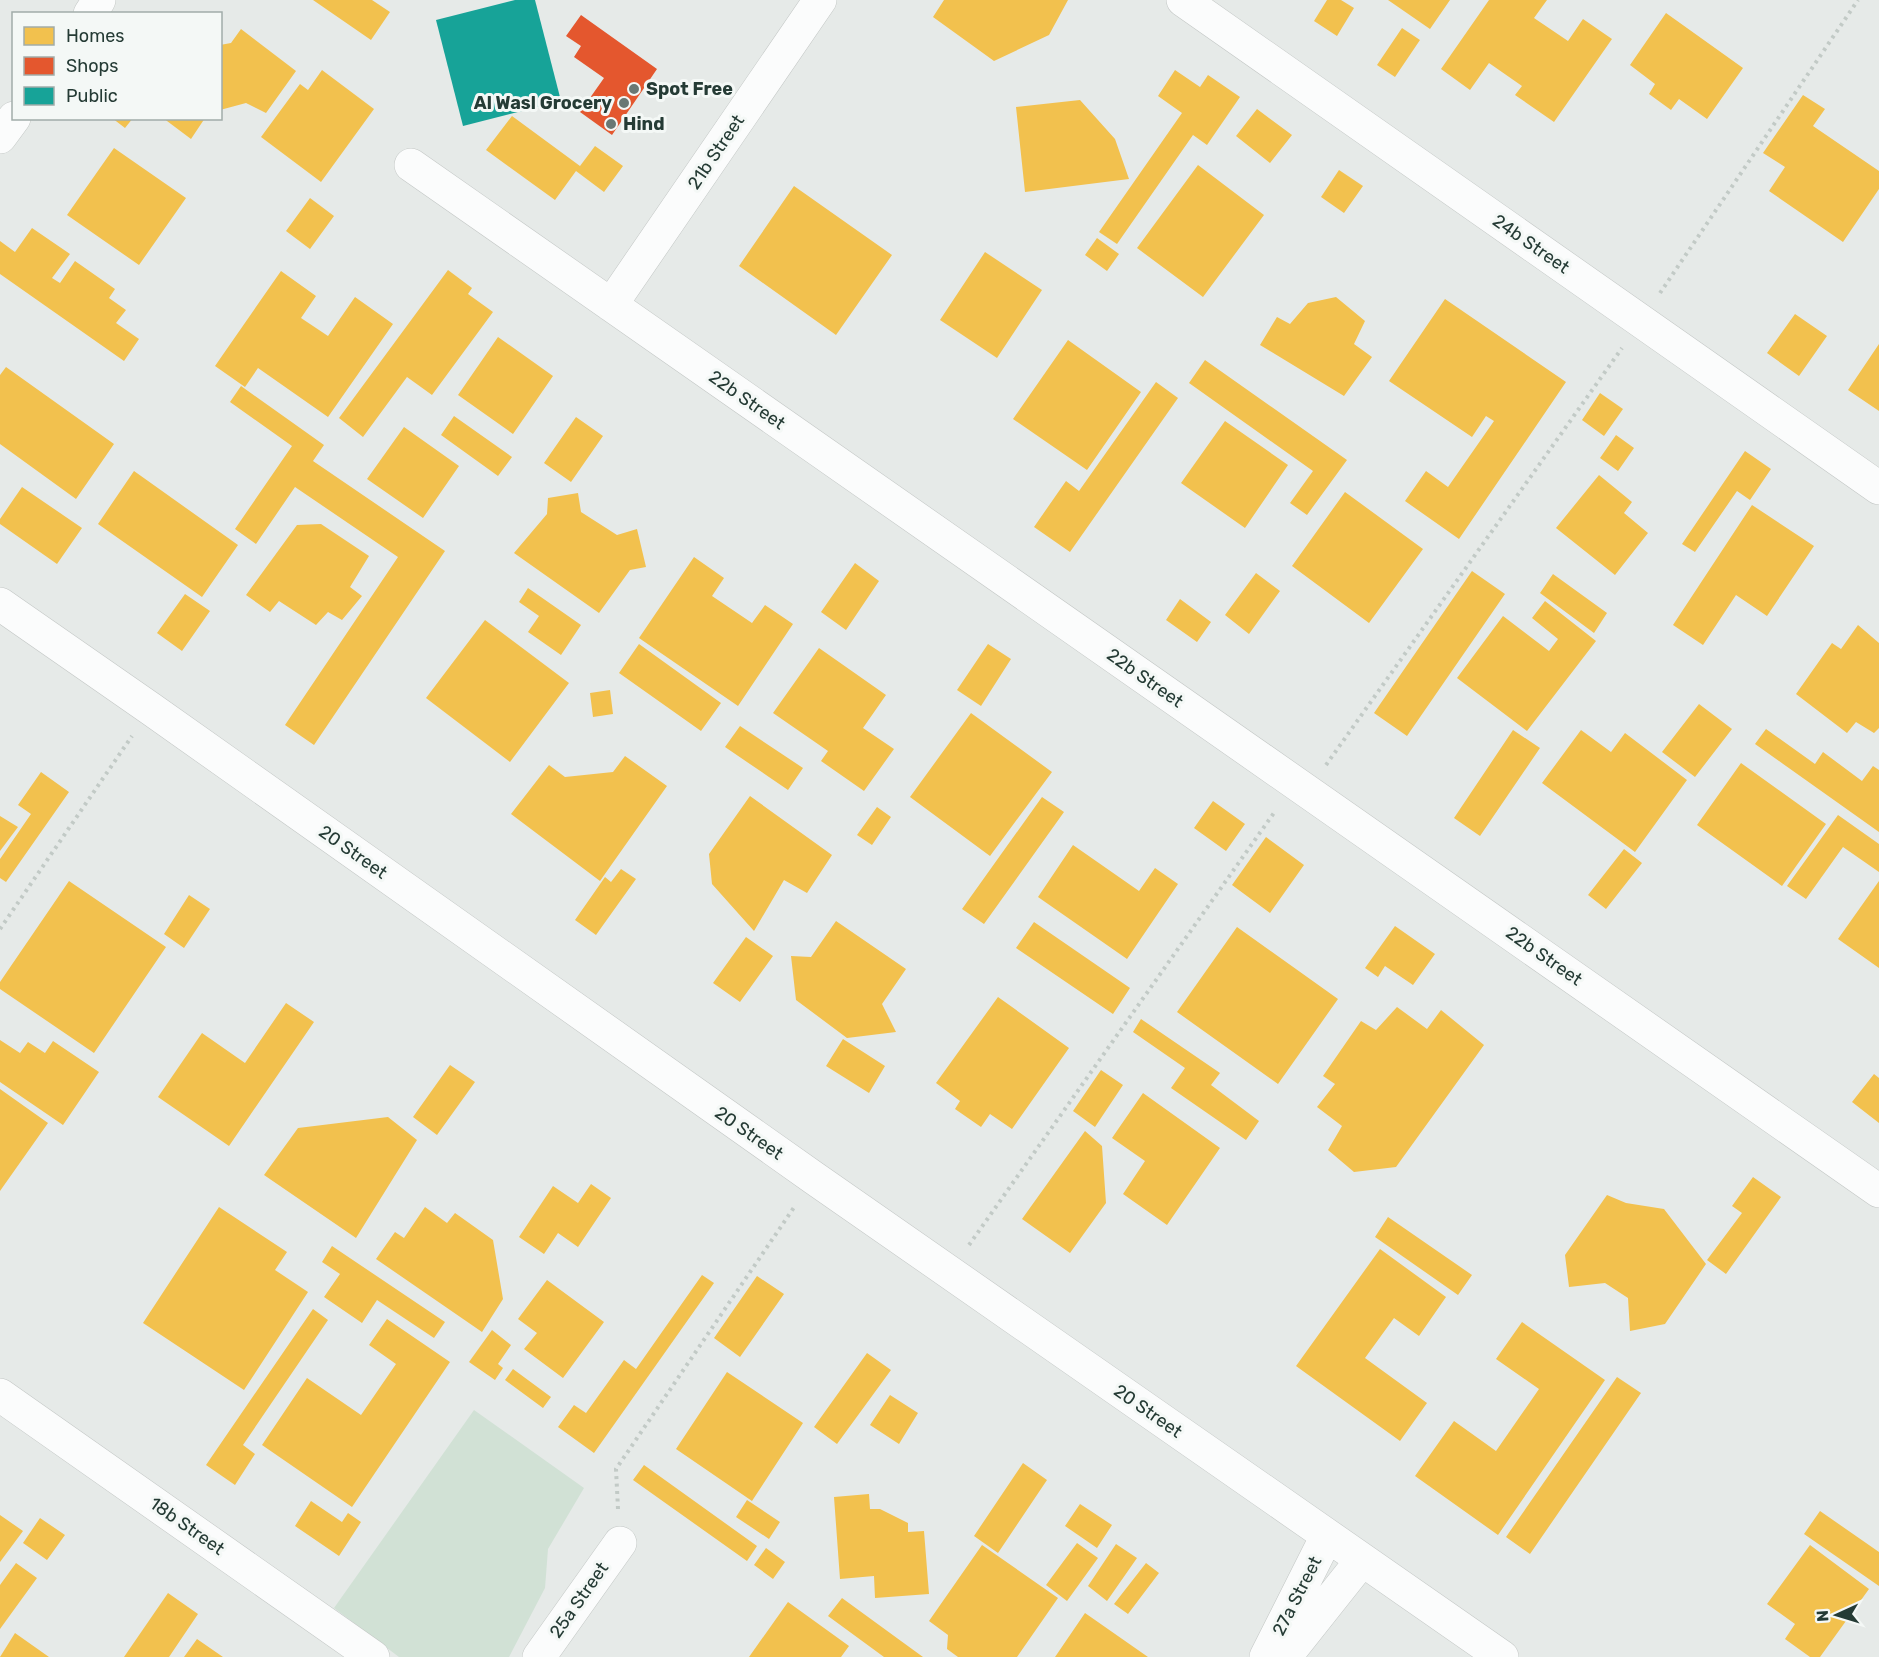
<svg xmlns="http://www.w3.org/2000/svg" width="1879" height="1657" font-family="Rubik,sans-serif">
<style>
.green{fill:#d1e1d5}
.homes{fill:#f2c14e}
.shops{fill:#e4572e}
.public{fill:#17a398}
.lines{fill:none;stroke-linecap:round;stroke-linejoin:round}
.minor-casing{stroke:#c3c7c5;stroke-width:34}
.path{stroke:#c2cac6;stroke-width:4;stroke-dasharray:3 4.5;stroke-linecap:butt}
.minor{stroke:#fbfcfc;stroke-width:33}
.poi-dot{fill:#697874;stroke:#f4f8f6;stroke-width:2}
.labels{text-anchor:middle;dominant-baseline:central;stroke-width:6;stroke-linejoin:round;paint-order:stroke}
.poi-label{font-size:18px;font-weight:bold;fill:#253b35;stroke:#f4f8f6;text-anchor:start}
.street-label{font-size:18px;fill:#253b35;stroke:#f4f8f6}
</style>
<rect width="100%" height="100%" fill="#e6eae8"/>
<!-- green -->
<path class="green" d="M 474,1410 L 584,1488 L 548,1549 L 545,1588 L 509,1657 L 399,1657 L 334,1608 Z"/>
<!-- homes -->
<path class="homes" d="M 313,0 L 372,0 L 390,12 L 371,40 Z
M 944,0 L 1068,0 L 1049,35 L 994,61 L 933,17 Z
M 1327,0 L 1341,0 L 1354,8 L 1337,36 L 1314,21 Z
M 1388,0 L 1450,0 L 1430,29 Z
M 1489,0 L 1547,0 L 1534,18 L 1568,41 L 1583,19 L 1612,39 L 1554,122 L 1515,95 L 1522,86 L 1489,63 L 1470,90 L 1441,69 Z
M 1666,13 L 1743,68 L 1707,119 L 1679,99 L 1671,110 L 1649,94 L 1655,84 L 1630,65 Z
M 1402,28 L 1420,40 L 1395,77 L 1377,65 Z
M 241,29 L 296,71 L 266,113 L 246,103 L 220,110 L 220,45 L 231,43 Z
M 322,70 L 374,109 L 321,182 L 261,137 L 300,84 L 308,90 Z
M 1175,70 L 1200,87 L 1208,75 L 1240,97 L 1207,145 L 1193,135 L 1117,244 L 1099,232 L 1182,113 L 1158,96 Z
M 1803,95 L 1825,109 L 1813,126 L 1879,171 L 1879,189 L 1843,242 L 1769,191 L 1785,167 L 1763,153 Z
M 1080,100 L 1115,139 L 1129,179 L 1025,192 L 1016,107 Z
M 1257,109 L 1292,135 L 1270,163 L 1236,136 Z
M 512,116 L 580,166 L 595,146 L 623,166 L 604,192 L 576,171 L 555,200 L 486,150 Z
M 112,118 L 133,118 L 125,128 Z
M 163,118 L 205,118 L 191,139 Z
M 114,148 L 186,198 L 139,265 L 67,215 Z
M 1198,165 L 1264,215 L 1203,297 L 1137,248 Z
M 1339,170 L 1363,186 L 1344,213 L 1321,197 Z
M 794,186 L 892,255 L 836,335 L 739,266 Z
M 310,198 L 334,216 L 310,249 L 286,231 Z
M 32,228 L 70,254 L 52,278 L 60,283 L 75,261 L 115,289 L 109,298 L 126,310 L 116,323 L 139,339 L 124,361 L 0,274 L 0,241 L 15,252 Z
M 1097,238 L 1119,254 L 1107,271 L 1085,255 Z
M 985,252 L 1042,290 L 997,358 L 940,320 Z
M 448,270 L 472,288 L 468,294 L 493,312 L 432,395 L 407,377 L 363,437 L 339,418 Z
M 281,271 L 316,296 L 301,318 L 328,336 L 355,297 L 393,324 L 328,417 L 258,368 L 245,387 L 215,366 Z
M 1336,297 L 1365,321 L 1354,344 L 1372,357 L 1344,396 L 1260,345 L 1277,317 L 1290,324 L 1308,303 Z
M 1445,299 L 1566,382 L 1459,539 L 1405,501 L 1426,471 L 1448,487 L 1494,421 L 1486,416 L 1472,437 L 1389,381 Z
M 1795,314 L 1827,336 L 1799,376 L 1767,353 Z
M 498,337 L 553,376 L 513,434 L 458,395 Z
M 1068,340 L 1141,392 L 1087,470 L 1013,419 Z
M 1879,344 L 1879,411 L 1848,390 Z
M 1205,360 L 1347,460 L 1307,515 L 1290,503 L 1313,471 L 1189,383 Z
M 6,367 L 114,444 L 76,499 L 0,444 L 0,375 Z
M 1156,382 L 1178,398 L 1070,552 L 1034,527 L 1066,481 L 1079,491 Z
M 241,386 L 324,445 L 313,461 L 445,551 L 314,745 L 285,725 L 398,557 L 295,487 L 256,544 L 235,529 L 292,446 L 230,402 Z
M 1600,393 L 1623,409 L 1604,436 L 1582,420 Z
M 454,416 L 512,457 L 498,476 L 441,435 Z
M 576,417 L 603,436 L 571,482 L 544,463 Z
M 1225,421 L 1288,465 L 1245,528 L 1181,483 Z
M 404,427 L 459,466 L 423,518 L 367,479 Z
M 1616,435 L 1634,448 L 1618,471 L 1600,458 Z
M 1745,451 L 1771,469 L 1750,500 L 1737,491 L 1695,552 L 1682,544 Z
M 134,471 L 238,545 L 202,597 L 98,524 Z
M 1599,475 L 1632,502 L 1624,513 L 1648,533 L 1615,575 L 1556,528 Z
M 22,487 L 82,528 L 57,564 L 0,524 L 0,519 Z
M 1345,492 L 1423,549 L 1369,623 L 1292,566 Z
M 578,493 L 581,512 L 617,535 L 637,529 L 646,567 L 630,570 L 599,613 L 514,553 L 547,514 L 548,498 Z
M 1752,505 L 1814,546 L 1767,616 L 1736,595 L 1703,645 L 1673,625 Z
M 321,524 L 369,556 L 350,587 L 362,596 L 342,620 L 328,612 L 316,625 L 279,601 L 270,612 L 246,595 L 297,525 Z
M 694,557 L 724,578 L 712,596 L 752,623 L 765,605 L 793,624 L 738,706 L 639,638 Z
M 855,563 L 879,581 L 846,630 L 821,612 Z
M 1472,571 L 1505,594 L 1407,736 L 1374,713 Z
M 1256,573 L 1280,591 L 1249,634 L 1225,615 Z
M 1553,574 L 1607,613 L 1594,633 L 1540,593 Z
M 528,588 L 581,625 L 561,655 L 528,632 L 539,616 L 519,602 Z
M 185,594 L 210,611 L 182,651 L 157,633 Z
M 1180,599 L 1211,622 L 1197,642 L 1166,620 Z
M 1545,601 L 1596,641 L 1527,731 L 1457,678 L 1503,616 L 1549,651 L 1558,639 L 1532,618 Z
M 485,620 L 569,683 L 510,762 L 426,698 Z
M 1858,625 L 1879,643 L 1879,728 L 1874,733 L 1856,722 L 1847,733 L 1796,694 L 1832,643 L 1841,649 Z
M 639,644 L 721,703 L 701,731 L 619,673 Z
M 988,644 L 1011,659 L 981,706 L 957,690 Z
M 819,648 L 886,695 L 863,728 L 894,749 L 864,791 L 821,761 L 828,751 L 773,713 Z
M 610,690 L 613,714 L 593,717 L 590,693 Z
M 1699,704 L 1732,729 L 1695,777 L 1662,752 Z
M 971,713 L 1052,772 L 990,856 L 910,797 Z
M 740,726 L 803,768 L 788,790 L 725,747 Z
M 1766,729 L 1815,764 L 1823,752 L 1862,781 L 1873,766 L 1879,770 L 1879,832 L 1755,744 Z
M 1513,730 L 1540,748 L 1480,836 L 1454,818 Z
M 1581,730 L 1611,752 L 1625,733 L 1687,780 L 1635,852 L 1542,783 Z
M 625,756 L 667,786 L 600,881 L 511,814 L 549,765 L 565,777 L 613,772 Z
M 1741,763 L 1826,824 L 1782,886 L 1697,825 Z
M 41,772 L 69,792 L 6,882 L 0,878 L 0,859 L 31,814 L 18,805 Z
M 750,796 L 832,855 L 807,893 L 784,880 L 754,931 L 712,884 L 709,854 Z
M 1042,797 L 1064,812 L 984,924 L 962,909 Z
M 1213,801 L 1245,824 L 1226,851 L 1194,828 Z
M 877,807 L 891,817 L 872,845 L 857,835 Z
M 1838,815 L 1879,844 L 1879,872 L 1843,847 L 1806,899 L 1787,886 Z
M 0,816 L 18,827 L 0,851 Z
M 1266,837 L 1304,865 L 1270,913 L 1232,885 Z
M 1073,845 L 1139,891 L 1155,868 L 1178,884 L 1127,959 L 1038,897 Z
M 1624,849 L 1642,863 L 1606,909 L 1588,895 Z
M 621,869 L 636,879 L 596,935 L 575,920 L 605,877 L 611,882 Z
M 69,881 L 166,947 L 94,1053 L 0,989 L 0,982 Z
M 1879,881 L 1879,968 L 1838,939 Z
M 189,895 L 210,909 L 184,948 L 164,934 Z
M 836,921 L 906,969 L 882,1004 L 896,1032 L 847,1038 L 796,1000 L 791,956 L 811,957 Z
M 1034,922 L 1130,988 L 1113,1014 L 1016,948 Z
M 1395,926 L 1435,954 L 1413,985 L 1385,966 L 1378,977 L 1365,968 Z
M 1237,927 L 1338,999 L 1278,1084 L 1177,1012 Z
M 746,937 L 773,956 L 740,1002 L 713,983 Z
M 998,997 L 1069,1048 L 1012,1129 L 990,1114 L 981,1127 L 955,1109 L 960,1101 L 936,1083 Z
M 286,1003 L 314,1022 L 229,1146 L 158,1097 L 202,1033 L 245,1063 Z
M 1397,1007 L 1427,1029 L 1441,1010 L 1484,1045 L 1396,1167 L 1354,1172 L 1328,1150 L 1342,1126 L 1317,1107 L 1335,1084 L 1323,1076 L 1361,1021 L 1376,1030 Z
M 1141,1019 L 1220,1073 L 1211,1085 L 1259,1121 L 1246,1140 L 1171,1088 L 1185,1068 L 1133,1032 Z
M 843,1039 L 885,1066 L 869,1093 L 826,1066 Z
M 0,1040 L 20,1053 L 28,1042 L 45,1053 L 53,1041 L 99,1072 L 63,1125 L 0,1082 Z
M 450,1065 L 475,1082 L 437,1135 L 413,1117 Z
M 1101,1070 L 1123,1085 L 1095,1127 L 1073,1111 Z
M 1874,1074 L 1879,1078 L 1879,1123 L 1852,1102 Z
M 0,1089 L 48,1123 L 0,1191 Z
M 1143,1093 L 1220,1148 L 1167,1225 L 1123,1194 L 1145,1161 L 1112,1138 Z
M 388,1117 L 417,1140 L 356,1238 L 264,1175 L 298,1128 Z
M 1085,1131 L 1102,1146 L 1106,1203 L 1070,1253 L 1022,1219 Z
M 1753,1177 L 1781,1197 L 1726,1274 L 1707,1260 L 1742,1213 L 1732,1206 Z
M 591,1184 L 611,1198 L 578,1247 L 558,1233 L 544,1254 L 519,1237 L 553,1186 L 578,1203 Z
M 1607,1195 L 1626,1203 L 1664,1209 L 1706,1264 L 1665,1324 L 1630,1331 L 1628,1298 L 1605,1283 L 1569,1287 L 1565,1255 Z
M 219,1207 L 287,1252 L 275,1270 L 308,1292 L 244,1390 L 143,1323 Z
M 425,1207 L 447,1223 L 455,1213 L 493,1240 L 503,1299 L 482,1332 L 376,1259 L 395,1232 L 404,1238 Z
M 1388,1217 L 1472,1275 L 1458,1295 L 1375,1237 Z
M 332,1246 L 445,1322 L 434,1338 L 377,1300 L 362,1323 L 324,1297 L 340,1274 L 322,1262 Z
M 1380,1249 L 1446,1297 L 1419,1336 L 1394,1318 L 1365,1358 L 1427,1403 L 1400,1441 L 1296,1366 Z
M 702,1275 L 714,1283 L 594,1453 L 558,1427 L 574,1405 L 586,1413 L 624,1360 L 636,1369 Z
M 757,1276 L 784,1294 L 740,1357 L 714,1338 Z
M 547,1280 L 604,1322 L 563,1378 L 524,1349 L 537,1333 L 518,1319 Z
M 313,1309 L 328,1320 L 243,1445 L 255,1454 L 235,1485 L 206,1465 Z
M 387,1319 L 450,1362 L 352,1507 L 262,1445 L 307,1378 L 361,1415 L 396,1364 L 369,1345 Z
M 1522,1322 L 1605,1380 L 1498,1535 L 1415,1476 L 1454,1421 L 1496,1451 L 1539,1389 L 1496,1359 Z
M 492,1330 L 511,1345 L 498,1364 L 503,1368 L 495,1380 L 469,1362 Z
M 867,1353 L 891,1370 L 837,1444 L 814,1427 Z
M 513,1369 L 551,1397 L 543,1408 L 505,1380 Z
M 727,1372 L 803,1423 L 752,1501 L 676,1449 Z
M 1617,1377 L 1641,1393 L 1530,1554 L 1506,1537 Z
M 890,1395 L 918,1413 L 899,1444 L 870,1425 Z
M 1023,1463 L 1047,1480 L 998,1553 L 974,1536 Z
M 644,1465 L 757,1546 L 747,1561 L 633,1480 Z
M 869,1494 L 870,1509 L 880,1509 L 908,1523 L 908,1532 L 924,1531 L 929,1594 L 875,1598 L 874,1576 L 840,1579 L 834,1497 Z
M 747,1500 L 780,1522 L 769,1539 L 736,1517 Z
M 311,1501 L 342,1522 L 348,1513 L 361,1522 L 339,1556 L 295,1526 Z
M 1080,1504 L 1112,1525 L 1097,1548 L 1065,1526 Z
M 1820,1511 L 1879,1552 L 1879,1586 L 1804,1534 Z
M 0,1515 L 23,1531 L 0,1562 Z
M 40,1518 L 65,1535 L 47,1560 L 23,1543 Z
M 1077,1543 L 1098,1558 L 1067,1601 L 1046,1585 Z
M 1116,1544 L 1137,1558 L 1107,1601 L 1088,1586 Z
M 982,1545 L 1058,1598 L 1017,1657 L 958,1657 L 947,1649 L 948,1635 L 929,1621 Z
M 1810,1545 L 1869,1589 L 1820,1657 L 1810,1657 L 1785,1639 L 1795,1624 L 1767,1604 Z
M 766,1548 L 785,1562 L 773,1579 L 754,1565 Z
M 16,1563 L 37,1578 L 0,1629 L 0,1585 Z
M 1146,1563 L 1159,1573 L 1128,1614 L 1114,1604 Z
M 168,1593 L 198,1614 L 169,1657 L 124,1657 Z
M 842,1598 L 901,1641 L 923,1657 L 884,1657 L 828,1616 Z
M 788,1602 L 849,1646 L 841,1657 L 749,1657 Z
M 1085,1613 L 1148,1657 L 1055,1657 Z
M 15,1633 L 49,1657 L 0,1657 Z
M 197,1639 L 223,1657 L 184,1657 Z"/>
<!-- shops -->
<path class="shops" d="M 581,15 L 657,69 L 612,135 L 580,112 L 604,78 L 574,57 L 581,46 L 566,36 Z"/>
<!-- public -->
<path class="public" d="M 515,0 L 535,0 L 561,101 L 463,126 L 436,20 Z"/>
<g class="lines">
<!-- minor casing -->
<g class="minor-casing">
<path id="minor" d="M 1183,0 L 1879,488
M 90,14 L 99,0
M 0,137 L 14,118
M 411,165 L 1879,1191
M 611,305 L 820,0
M 0,604 L 151,709 L 814,1178 L 1502,1657
M 0,1395 L 373,1657
M 539,1657 L 620,1543
M 1266,1657 L 1327,1536
M 1285,1657 L 1362,1560"/>
</g>
<!-- path -->
<path class="path" d="M 1660,293 L 1858,0
M 1326,765 L 1622,348
M 0,929 L 132,736
M 969,1245 L 1276,810
M 618,1509 L 616,1469 L 795,1206"/>
<!-- minor -->
<use href="#minor" class="minor"/>
</g>
<!-- markers -->
<g class="poi-dot">
<circle cx="634" cy="89" r="6"/>
<circle cx="624" cy="103" r="6"/>
<circle cx="611" cy="124" r="6"/>
</g>
<g class="labels">
<!-- poi labels -->
<g class="poi-label">
<text x="646" y="89">Spot Free</text>
<text x="612" y="103" text-anchor="end">Al Wasl Grocery</text>
<text x="623" y="124">Hind</text>
</g>
<!-- street labels -->
<g class="street-label">
<text transform="translate(716 152) rotate(-56)">21b Street</text>
<text transform="translate(1531 244) rotate(35)">24b Street</text>
<text transform="translate(747 400) rotate(35)">22b Street</text>
<text transform="translate(1145 678) rotate(35)">22b Street</text>
<text transform="translate(353 852) rotate(35)">20 Street</text>
<text transform="translate(1544 956) rotate(35)">22b Street</text>
<text transform="translate(749 1133) rotate(35)">20 Street</text>
<text transform="translate(1148 1411) rotate(35)">20 Street</text>
<text transform="translate(187 1526) rotate(35)">18b Street</text>
<text transform="translate(1297 1596) rotate(-63)">27a Street</text>
<text transform="translate(579 1600) rotate(-55)">25a Street</text>
</g>
</g>
<!-- legend -->
<rect x="12" y="12" width="210" height="108" fill="#f4f8f6" stroke="#a1aca9" stroke-width="1.5"/>
<rect x="24" y="27" width="30" height="18" fill="#f2c14e" stroke="#a1aca9" stroke-width="1.5"/>
<text x="66" y="42" font-size="18" fill="#253b35">Homes</text>
<rect x="24" y="57" width="30" height="18" fill="#e4572e" stroke="#a1aca9" stroke-width="1.5"/>
<text x="66" y="72" font-size="18" fill="#253b35">Shops</text>
<rect x="24" y="87" width="30" height="18" fill="#17a398" stroke="#a1aca9" stroke-width="1.5"/>
<text x="66" y="102" font-size="18" fill="#253b35">Public</text>
<!-- north arrow -->
<g transform="translate(1837 1615) rotate(266)" stroke="#f4f8f6" stroke-width="4.5" paint-order="stroke">
<path d="M0-4.5L10 22L0 15L-10 22Z" fill="#253b35"/>
<text y="-9" font-size="16" font-weight="bold" text-anchor="middle" fill="#253b35">N</text>
</g>
</svg>
